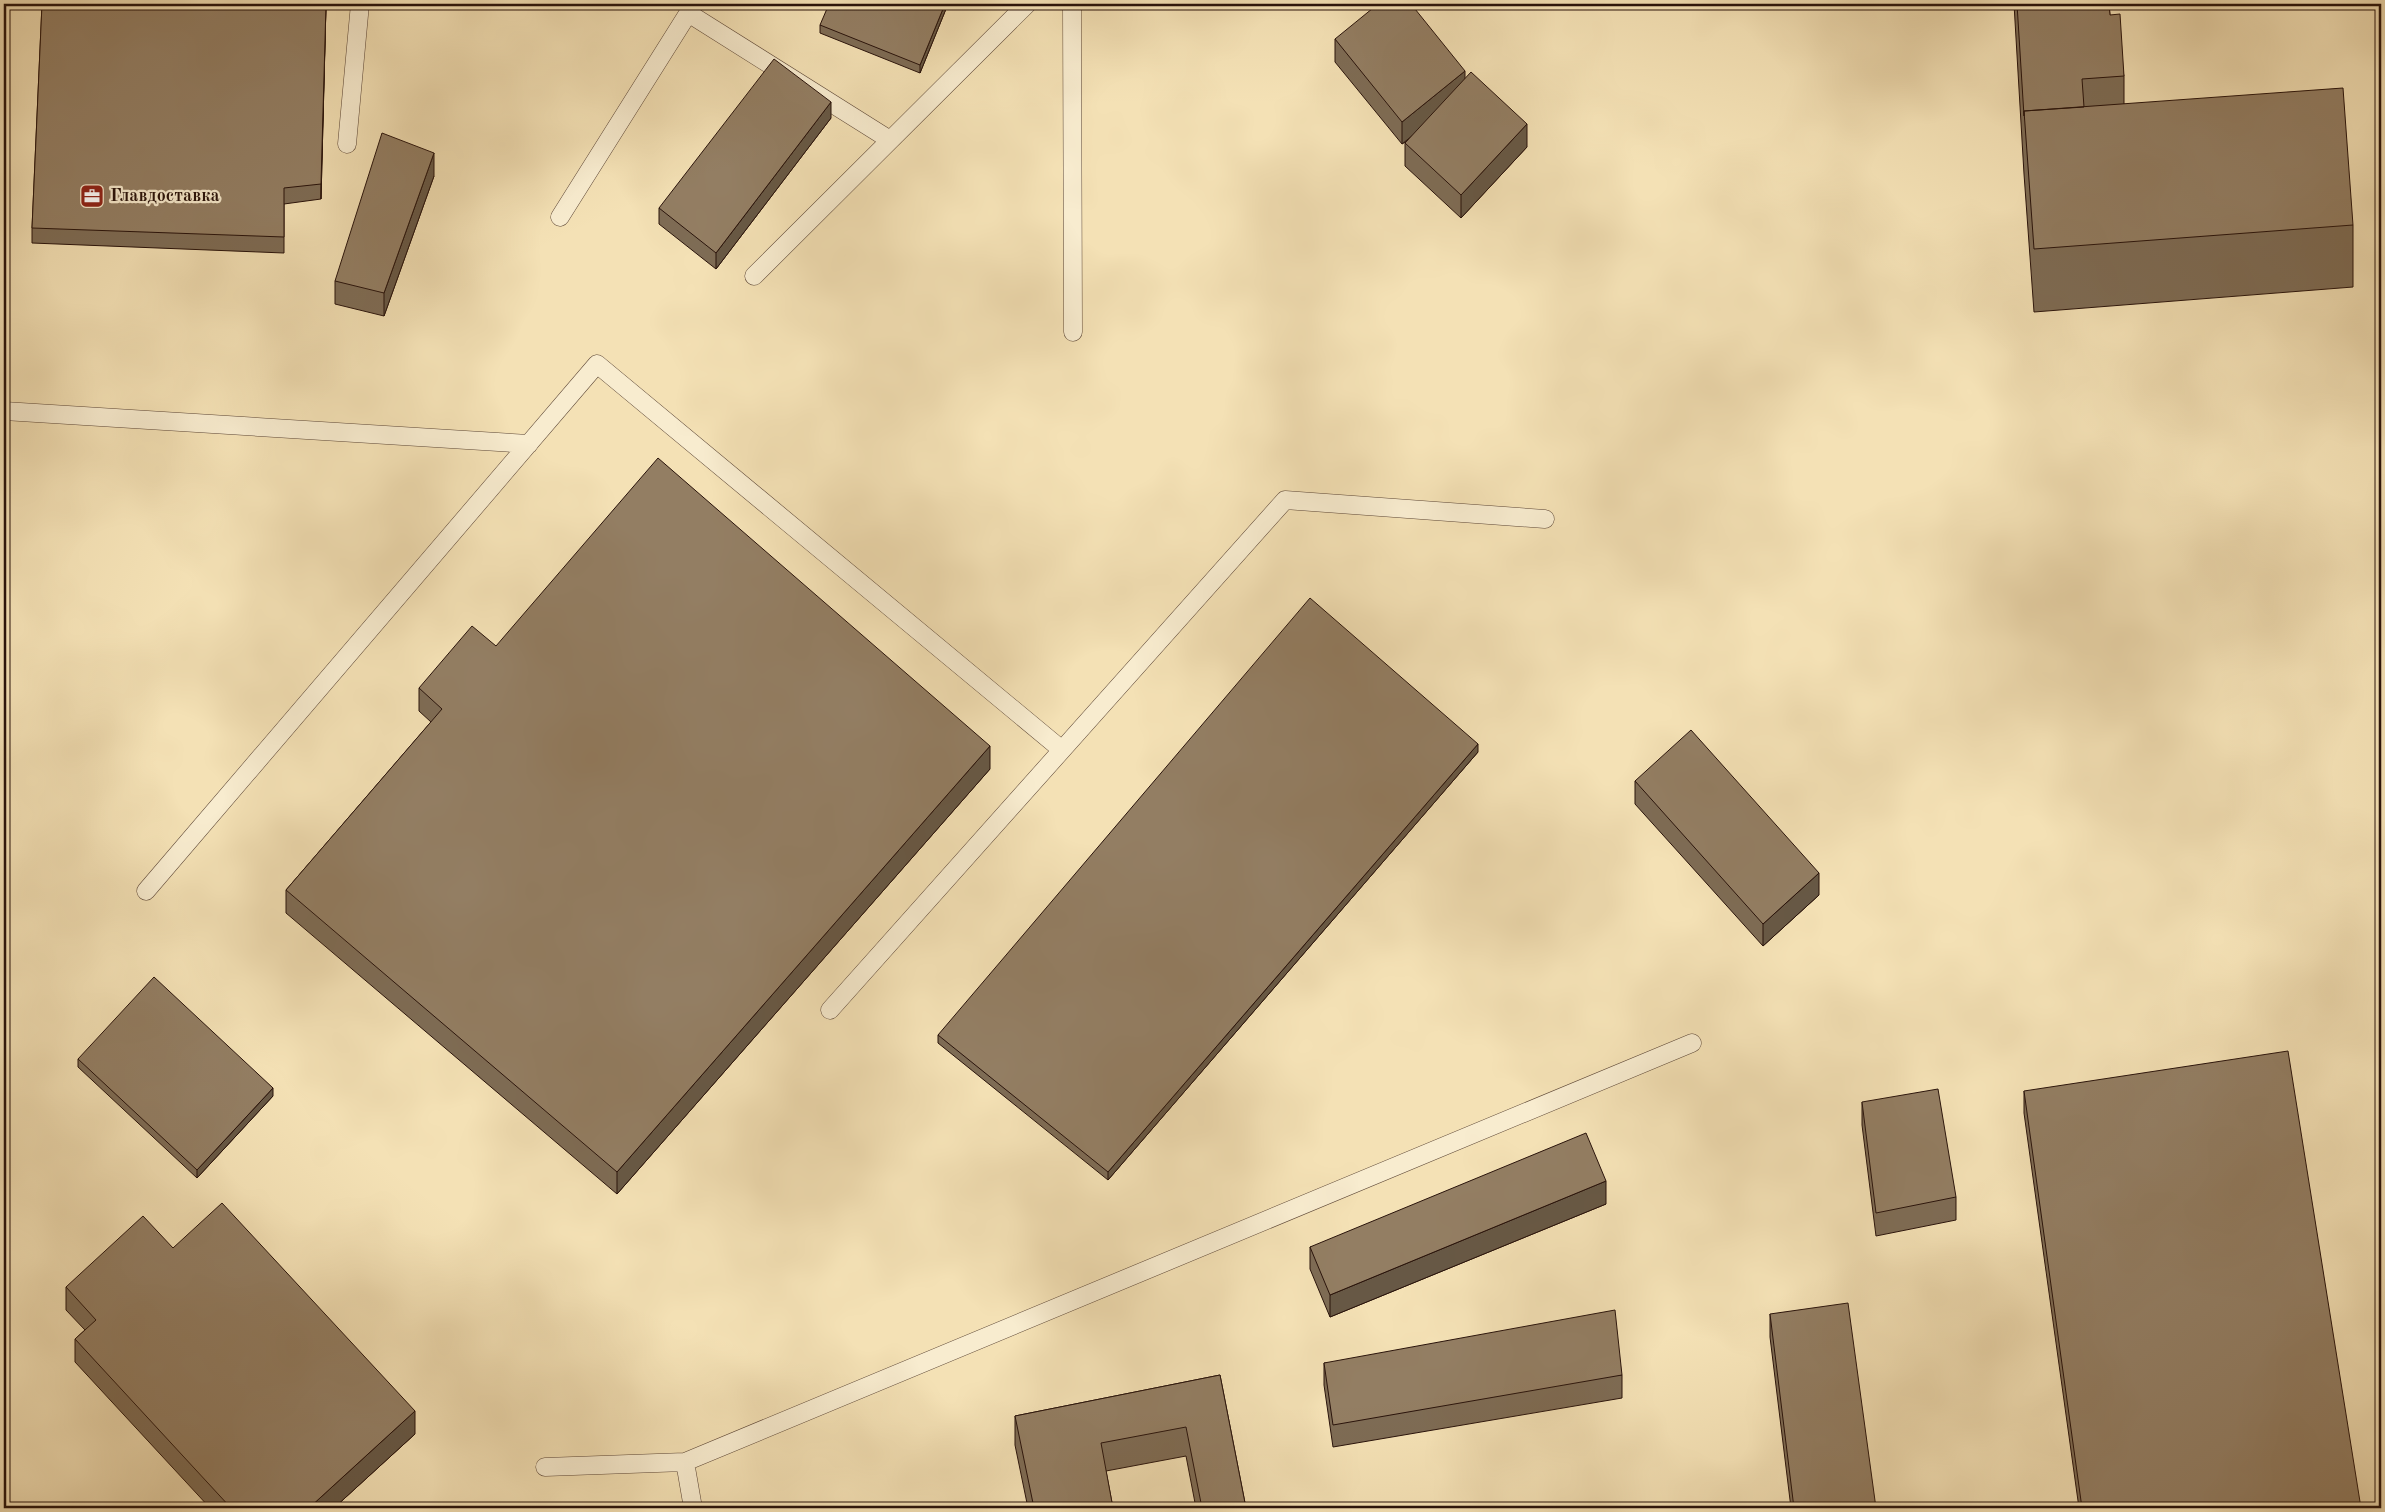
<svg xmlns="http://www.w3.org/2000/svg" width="2385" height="1512" font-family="'Old Standard TT',serif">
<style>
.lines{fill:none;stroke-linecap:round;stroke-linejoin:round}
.service-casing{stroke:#5c4636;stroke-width:19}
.service{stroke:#f8eccf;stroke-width:18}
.wall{fill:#7e6c55;stroke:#29130b}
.shaded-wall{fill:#675845;stroke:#29130b}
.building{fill:#937e63;stroke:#29130b}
.labels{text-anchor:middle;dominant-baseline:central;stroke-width:4.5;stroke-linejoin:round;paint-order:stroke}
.poi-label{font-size:18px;font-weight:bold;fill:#29130b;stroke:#f8eccf;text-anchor:start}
</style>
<rect width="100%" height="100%" fill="#f4e1b5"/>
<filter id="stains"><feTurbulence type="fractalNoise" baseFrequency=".004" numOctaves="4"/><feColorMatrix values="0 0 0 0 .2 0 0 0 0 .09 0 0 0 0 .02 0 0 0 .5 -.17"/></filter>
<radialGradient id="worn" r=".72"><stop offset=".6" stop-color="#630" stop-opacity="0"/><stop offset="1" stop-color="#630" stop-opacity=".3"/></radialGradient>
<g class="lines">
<!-- service casing -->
<g class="service-casing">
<path id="service" d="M 1072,4 L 1073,332
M 688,13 L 890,140
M 347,144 L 360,4
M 560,217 L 694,4
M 754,276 L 1027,4
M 4,411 L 529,444
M 146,891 L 597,364 L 1062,750
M 830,1010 L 1285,500 L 1545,519
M 685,1462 L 1692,1043
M 545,1467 L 685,1462 L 693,1508"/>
</g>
<!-- service -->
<use href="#service" class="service"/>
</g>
<!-- wall -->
<path class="wall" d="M 42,4 L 326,4 L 321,199 L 284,204 L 284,253 L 32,243 L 32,228 Z
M 948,4 L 920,73 L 820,33 L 820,25 Z
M 2014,4 L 2109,4 L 2110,15 L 2124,76 L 2124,104 L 2353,225 L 2353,287 L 2034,312 L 2024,174 Z
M 1335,39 L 1465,78 L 1527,147 L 1461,218 L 1405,166 L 1405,143 L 1410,139 L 1402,144 L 1335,62 Z
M 831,118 L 716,269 L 659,224 L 659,208 Z
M 434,176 L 384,316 L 335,304 L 335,281 Z
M 496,646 L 990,769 L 617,1194 L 286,913 L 286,890 L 431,722 L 419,711 L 419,688 Z
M 1478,752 L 1108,1180 L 938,1043 L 938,1035 Z
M 1635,781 L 1819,895 L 1763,946 L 1635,804 Z
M 78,1059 L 273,1096 L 197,1178 L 78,1067 Z
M 2024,1091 L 2361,1508 L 2079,1508 L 2024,1113 Z
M 1862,1102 L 1956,1197 L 1956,1220 L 1876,1236 L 1862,1125 Z
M 1606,1204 L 1330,1317 L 1310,1269 L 1310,1247 Z
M 173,1248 L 415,1434 L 334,1508 L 210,1508 L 75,1362 L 75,1339 L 85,1330 L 66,1310 L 66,1287 Z
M 1770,1314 L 1876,1508 L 1791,1508 L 1770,1337 Z
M 1324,1363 L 1622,1375 L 1622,1398 L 1333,1447 L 1324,1385 Z
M 1220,1375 L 1246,1508 L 1196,1508 L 1186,1456 L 1106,1471 L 1113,1508 L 1028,1508 L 1015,1445 L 1015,1416 Z"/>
<!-- shaded-wall -->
<path class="shaded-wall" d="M 326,4 L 321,199 L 321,184 Z
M 945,4 L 948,4 L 920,73 L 920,65 Z
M 1465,71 L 1465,93 L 1402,144 L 1402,122 Z
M 831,102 L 831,118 L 716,269 L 716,253 Z
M 1527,124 L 1527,147 L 1461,218 L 1461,195 Z
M 434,153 L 434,176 L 384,316 L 384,293 Z
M 1478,744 L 1478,752 L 1108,1180 L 1108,1172 Z
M 990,746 L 990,769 L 617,1194 L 617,1172 Z
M 1819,873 L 1819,895 L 1763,946 L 1763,924 Z
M 273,1088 L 273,1096 L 197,1178 L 197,1170 Z
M 1606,1181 L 1606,1204 L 1330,1317 L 1330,1295 Z
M 8,1306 L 8,1314 L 4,1319 L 4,1311 Z
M 415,1411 L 415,1434 L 334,1508 L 309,1508 Z"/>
<!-- building -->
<path class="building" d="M 42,4 L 326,4 L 321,184 L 284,188 L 284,237 L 32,228 Z
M 829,4 L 945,4 L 920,65 L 820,25 Z
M 1378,4 L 1411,4 L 1465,71 L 1402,122 L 1335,39 Z
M 2017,4 L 2109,4 L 2110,15 L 2120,14 L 2124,76 L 2082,79 L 2084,107 L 2024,111 L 2024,116 Z
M 774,59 L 831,102 L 716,253 L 659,208 Z
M 1471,72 L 1527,124 L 1461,195 L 1405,143 Z
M 2343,88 L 2353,225 L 2034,249 L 2024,111 Z
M 382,133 L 434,153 L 384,293 L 335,281 Z
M 658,458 L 990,746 L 617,1172 L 286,890 L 442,709 L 419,688 L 472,626 L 496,646 Z
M 1310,598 L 1478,744 L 1108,1172 L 938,1035 Z
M 1691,730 L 1819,873 L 1763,924 L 1635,781 Z
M 154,977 L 273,1088 L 197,1170 L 78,1059 Z
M 2288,1051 L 2361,1508 L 2082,1508 L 2024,1091 Z
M 1938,1089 L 1956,1197 L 1876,1213 L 1862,1102 Z
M 1586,1133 L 1606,1181 L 1330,1295 L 1310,1247 Z
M 222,1203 L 415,1411 L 309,1508 L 231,1508 L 75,1339 L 96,1320 L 66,1287 L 143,1216 L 173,1248 Z
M 4,1302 L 8,1306 L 4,1311 Z
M 1848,1303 L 1876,1508 L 1794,1508 L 1770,1314 Z
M 1615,1310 L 1622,1375 L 1333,1425 L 1324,1363 Z
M 1220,1375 L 1246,1508 L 1202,1508 L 1186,1427 L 1101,1443 L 1113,1508 L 1034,1508 L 1015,1416 Z"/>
<!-- icons -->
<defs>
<g id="office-square" transform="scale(1.25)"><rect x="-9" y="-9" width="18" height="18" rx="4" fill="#8f2418" stroke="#f8eccf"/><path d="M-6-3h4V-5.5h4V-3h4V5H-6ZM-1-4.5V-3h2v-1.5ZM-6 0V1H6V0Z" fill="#fff"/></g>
</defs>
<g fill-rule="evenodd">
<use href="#office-square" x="92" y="196"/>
</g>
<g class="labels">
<!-- poi labels -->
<g class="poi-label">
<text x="110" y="196">Главдоставка</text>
</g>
</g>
<!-- margin -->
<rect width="2385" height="1512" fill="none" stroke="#f4e1b5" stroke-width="20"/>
<rect x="5" y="5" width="2375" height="1502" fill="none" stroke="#29130b" stroke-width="2.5"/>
<rect x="10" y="10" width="2365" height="1492" fill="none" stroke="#29130b"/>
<rect width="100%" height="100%" filter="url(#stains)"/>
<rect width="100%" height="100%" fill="url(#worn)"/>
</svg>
